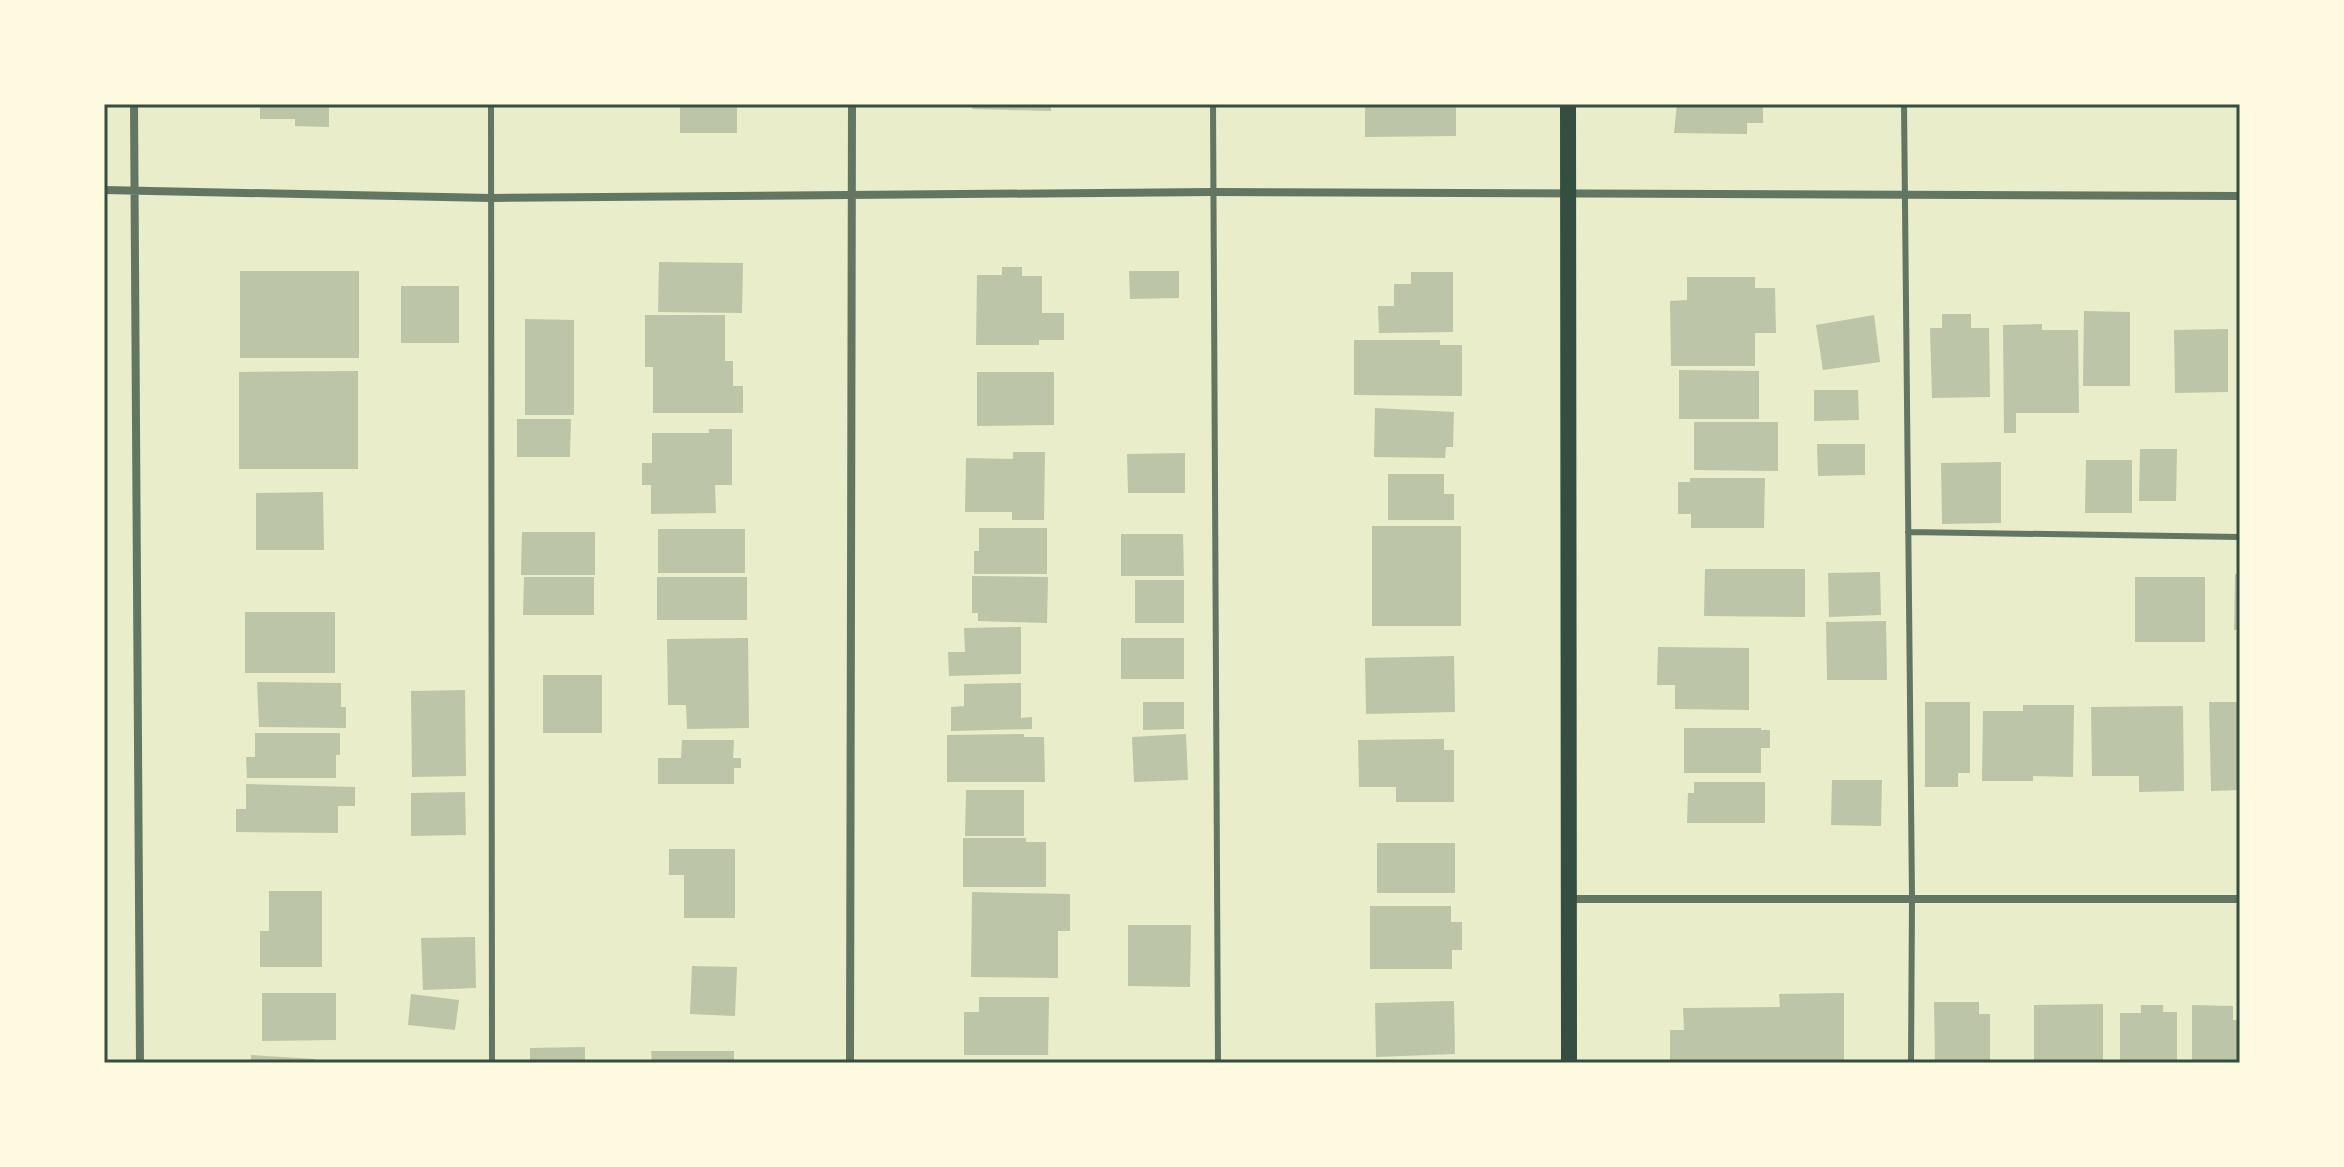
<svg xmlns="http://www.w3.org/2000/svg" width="2344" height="1167" font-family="Manrope,sans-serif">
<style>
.building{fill:#bcc5a7}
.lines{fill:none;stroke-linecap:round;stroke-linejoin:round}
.service{stroke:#617663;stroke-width:6}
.minor{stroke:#617663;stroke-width:8}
.secondary{stroke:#344e41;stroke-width:16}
.neatline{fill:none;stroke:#344e41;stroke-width:3}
</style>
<rect width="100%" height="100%" fill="#e9edc9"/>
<!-- building -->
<path class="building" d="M 260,104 L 329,104 L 329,127 L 295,126 L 295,119 L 260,119 Z
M 680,104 L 737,104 L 737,133 L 680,133 Z
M 973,104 L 1051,104 L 1051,111 L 972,109 Z
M 1365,104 L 1456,104 L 1456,136 L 1365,137 Z
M 1677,104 L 1763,104 L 1763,123 L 1747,123 L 1747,134 L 1674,133 Z
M 659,262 L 743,263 L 742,313 L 658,312 Z
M 1002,267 L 1022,267 L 1022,276 L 1042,276 L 1042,313 L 1064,313 L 1064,340 L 1039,340 L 1039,345 L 976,345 L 977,275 L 1002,275 Z
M 240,271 L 359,271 L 359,358 L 240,358 Z
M 1129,271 L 1179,271 L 1179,298 L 1130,299 Z
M 1411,272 L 1453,272 L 1453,332 L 1379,333 L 1378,306 L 1394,306 L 1394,284 L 1411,284 Z
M 1687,277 L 1755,277 L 1755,288 L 1775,288 L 1776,333 L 1755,333 L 1755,366 L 1671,366 L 1670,301 L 1687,300 Z
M 401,286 L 459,286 L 459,343 L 401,343 Z
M 2084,311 L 2130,312 L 2130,386 L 2083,386 Z
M 1942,314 L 1971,314 L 1971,328 L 1989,328 L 1990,397 L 1932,398 L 1930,328 L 1942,328 Z
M 645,315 L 725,315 L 725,361 L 733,361 L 733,386 L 743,386 L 743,413 L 653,413 L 653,367 L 645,367 Z
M 1874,315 L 1880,362 L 1823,370 L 1816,325 Z
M 525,319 L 574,320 L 574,415 L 525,415 Z
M 2042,324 L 2042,330 L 2078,330 L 2079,413 L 2016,413 L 2016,433 L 2004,433 L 2003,325 Z
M 2228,329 L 2228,392 L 2175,393 L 2174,330 Z
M 1354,340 L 1440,340 L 1440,345 L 1462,345 L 1462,396 L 1354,395 Z
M 1679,370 L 1759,371 L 1759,419 L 1679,419 Z
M 358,371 L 358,469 L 239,469 L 239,372 Z
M 977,372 L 1054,372 L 1054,425 L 977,426 Z
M 1814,390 L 1858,390 L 1859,420 L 1814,421 Z
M 1375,408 L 1454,412 L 1453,447 L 1446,447 L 1445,458 L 1374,457 Z
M 517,419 L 571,419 L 570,457 L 517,457 Z
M 1694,422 L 1778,422 L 1778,471 L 1694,470 Z
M 709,429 L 732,429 L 732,485 L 715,485 L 716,513 L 651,514 L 651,485 L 642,485 L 642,463 L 652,463 L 652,433 L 709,433 Z
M 1817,444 L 1865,444 L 1865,475 L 1818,476 Z
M 2140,449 L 2177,449 L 2176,501 L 2139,501 Z
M 1013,452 L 1045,452 L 1044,520 L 1012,520 L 1012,512 L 965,512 L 966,458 L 1013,459 Z
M 1185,453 L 1185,493 L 1128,493 L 1127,454 Z
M 2086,460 L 2132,460 L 2132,513 L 2085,513 Z
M 2001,462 L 2001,523 L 1942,524 L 1941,463 Z
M 1388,474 L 1444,474 L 1444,494 L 1454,494 L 1454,520 L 1388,520 Z
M 1690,478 L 1765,478 L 1764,528 L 1691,528 L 1691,514 L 1678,514 L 1678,482 L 1690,482 Z
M 323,492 L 324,550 L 256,550 L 256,493 Z
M 1372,526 L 1461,526 L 1461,626 L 1372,626 Z
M 979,528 L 1047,528 L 1047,574 L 974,574 L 974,551 L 979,551 Z
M 658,529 L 745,529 L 745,573 L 658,573 Z
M 522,532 L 595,532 L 595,575 L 521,575 Z
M 1121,534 L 1183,534 L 1184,576 L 1121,576 Z
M 1705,569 L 1805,569 L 1805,617 L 1704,616 Z
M 1880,572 L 1881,615 L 1829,617 L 1828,573 Z
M 2235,574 L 2240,574 L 2240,630 L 2234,630 Z
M 972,576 L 1048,577 L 1047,623 L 978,621 L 978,613 L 972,613 Z
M 524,577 L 594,577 L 594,615 L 523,615 Z
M 657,577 L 747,577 L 747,620 L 657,620 Z
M 2135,577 L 2205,577 L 2205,642 L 2135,642 Z
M 1135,580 L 1184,580 L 1184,623 L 1135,623 Z
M 245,612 L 335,612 L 335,673 L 245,673 Z
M 1886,621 L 1887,680 L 1827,680 L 1826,622 Z
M 1021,627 L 1021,674 L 949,676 L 948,652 L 965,652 L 964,628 Z
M 748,638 L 749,728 L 687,729 L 686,705 L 668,705 L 667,639 Z
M 1121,638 L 1184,638 L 1184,679 L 1121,679 Z
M 1658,647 L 1749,648 L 1749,710 L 1675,709 L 1675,685 L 1657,685 Z
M 1454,656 L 1455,712 L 1366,714 L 1365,658 Z
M 543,675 L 602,675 L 602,733 L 543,733 Z
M 257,682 L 341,683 L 341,707 L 346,707 L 346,728 L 259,727 Z
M 1021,683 L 1021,718 L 1032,717 L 1032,729 L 951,731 L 951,707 L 964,706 L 964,684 Z
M 465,690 L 466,776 L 412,777 L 411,691 Z
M 1143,702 L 1184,702 L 1184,729 L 1143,730 Z
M 1925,702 L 1970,702 L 1970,773 L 1958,773 L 1958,787 L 1925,787 Z
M 2209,702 L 2240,702 L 2240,790 L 2211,791 Z
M 2023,705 L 2074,705 L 2073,777 L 2033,776 L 2033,781 L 1982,781 L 1983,711 L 2023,711 Z
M 2183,706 L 2184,791 L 2139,792 L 2139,776 L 2092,776 L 2091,707 Z
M 1684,728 L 1761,728 L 1761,730 L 1770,730 L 1770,748 L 1761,748 L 1761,773 L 1684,773 Z
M 255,733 L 340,733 L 340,755 L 336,755 L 336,778 L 247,778 L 246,757 L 255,757 Z
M 1024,734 L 1024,737 L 1044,737 L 1045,782 L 947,782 L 947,735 Z
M 1186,734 L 1188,780 L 1134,782 L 1132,737 Z
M 1444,739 L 1444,750 L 1454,750 L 1454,802 L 1396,802 L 1396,787 L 1359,787 L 1358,740 Z
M 682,740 L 734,740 L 733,758 L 741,758 L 741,768 L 734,768 L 734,784 L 658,784 L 658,758 L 681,758 Z
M 1832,780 L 1882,780 L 1881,826 L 1831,825 Z
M 1694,782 L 1765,782 L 1765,823 L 1687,823 L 1688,793 L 1694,793 Z
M 246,784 L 355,787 L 355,806 L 338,806 L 338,833 L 236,832 L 236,809 L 246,809 Z
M 966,790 L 1024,790 L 1024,836 L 965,836 Z
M 465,792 L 466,835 L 411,836 L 411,793 Z
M 963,838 L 1026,838 L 1026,842 L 1046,842 L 1046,887 L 963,887 Z
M 1377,843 L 1455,843 L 1455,893 L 1377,893 Z
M 669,849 L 735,849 L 735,918 L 684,918 L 684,875 L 669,875 Z
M 269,891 L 322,891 L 322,967 L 260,967 L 260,931 L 269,931 Z
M 972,892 L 1070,894 L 1070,931 L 1058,931 L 1058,978 L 971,977 Z
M 1370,906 L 1451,906 L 1451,922 L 1462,922 L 1462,950 L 1452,950 L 1452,969 L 1370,969 Z
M 1128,925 L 1191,925 L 1190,987 L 1128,986 Z
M 475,937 L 476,988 L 423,990 L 421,938 Z
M 692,966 L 737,967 L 735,1016 L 690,1014 Z
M 262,993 L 336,993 L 336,1040 L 262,1041 Z
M 1844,993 L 1844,1063 L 1670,1063 L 1670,1030 L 1684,1030 L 1683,1008 L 1780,1007 L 1779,994 Z
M 411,994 L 459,1000 L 455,1030 L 408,1025 Z
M 979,997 L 1049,997 L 1048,1055 L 964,1055 L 964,1012 L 979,1012 Z
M 1454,1001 L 1455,1054 L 1376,1057 L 1375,1003 Z
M 1934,1002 L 1979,1002 L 1979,1014 L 1990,1014 L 1990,1063 L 1935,1063 Z
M 2103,1004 L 2103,1063 L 2034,1063 L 2034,1005 Z
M 2141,1005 L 2163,1005 L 2163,1012 L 2177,1012 L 2177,1060 L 2120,1060 L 2120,1013 L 2141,1013 Z
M 2192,1005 L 2233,1006 L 2233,1020 L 2240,1020 L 2240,1063 L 2192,1063 Z
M 585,1047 L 585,1063 L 530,1063 L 530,1048 Z
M 651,1051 L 734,1051 L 734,1063 L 652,1063 Z
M 251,1055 L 315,1059 L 314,1063 L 251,1063 Z"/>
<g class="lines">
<!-- service -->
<path class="service" d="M 491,104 L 492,1063
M 1213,104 L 1218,1063
M 1904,104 L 1912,899 L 1911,1063
M 1908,532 L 2240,537"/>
<!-- minor -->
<path class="minor" d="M 134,104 L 140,1063
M 104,190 L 491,198 L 1213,192 L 2240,196
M 1569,899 L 2240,899
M 850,1063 L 852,104"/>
<!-- secondary -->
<path class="secondary" d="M 1568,104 L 1569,1063"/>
</g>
<!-- border -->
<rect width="2344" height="1167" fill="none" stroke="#fefae0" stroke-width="212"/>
<rect x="106" y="106" width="2132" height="955" class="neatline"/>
</svg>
